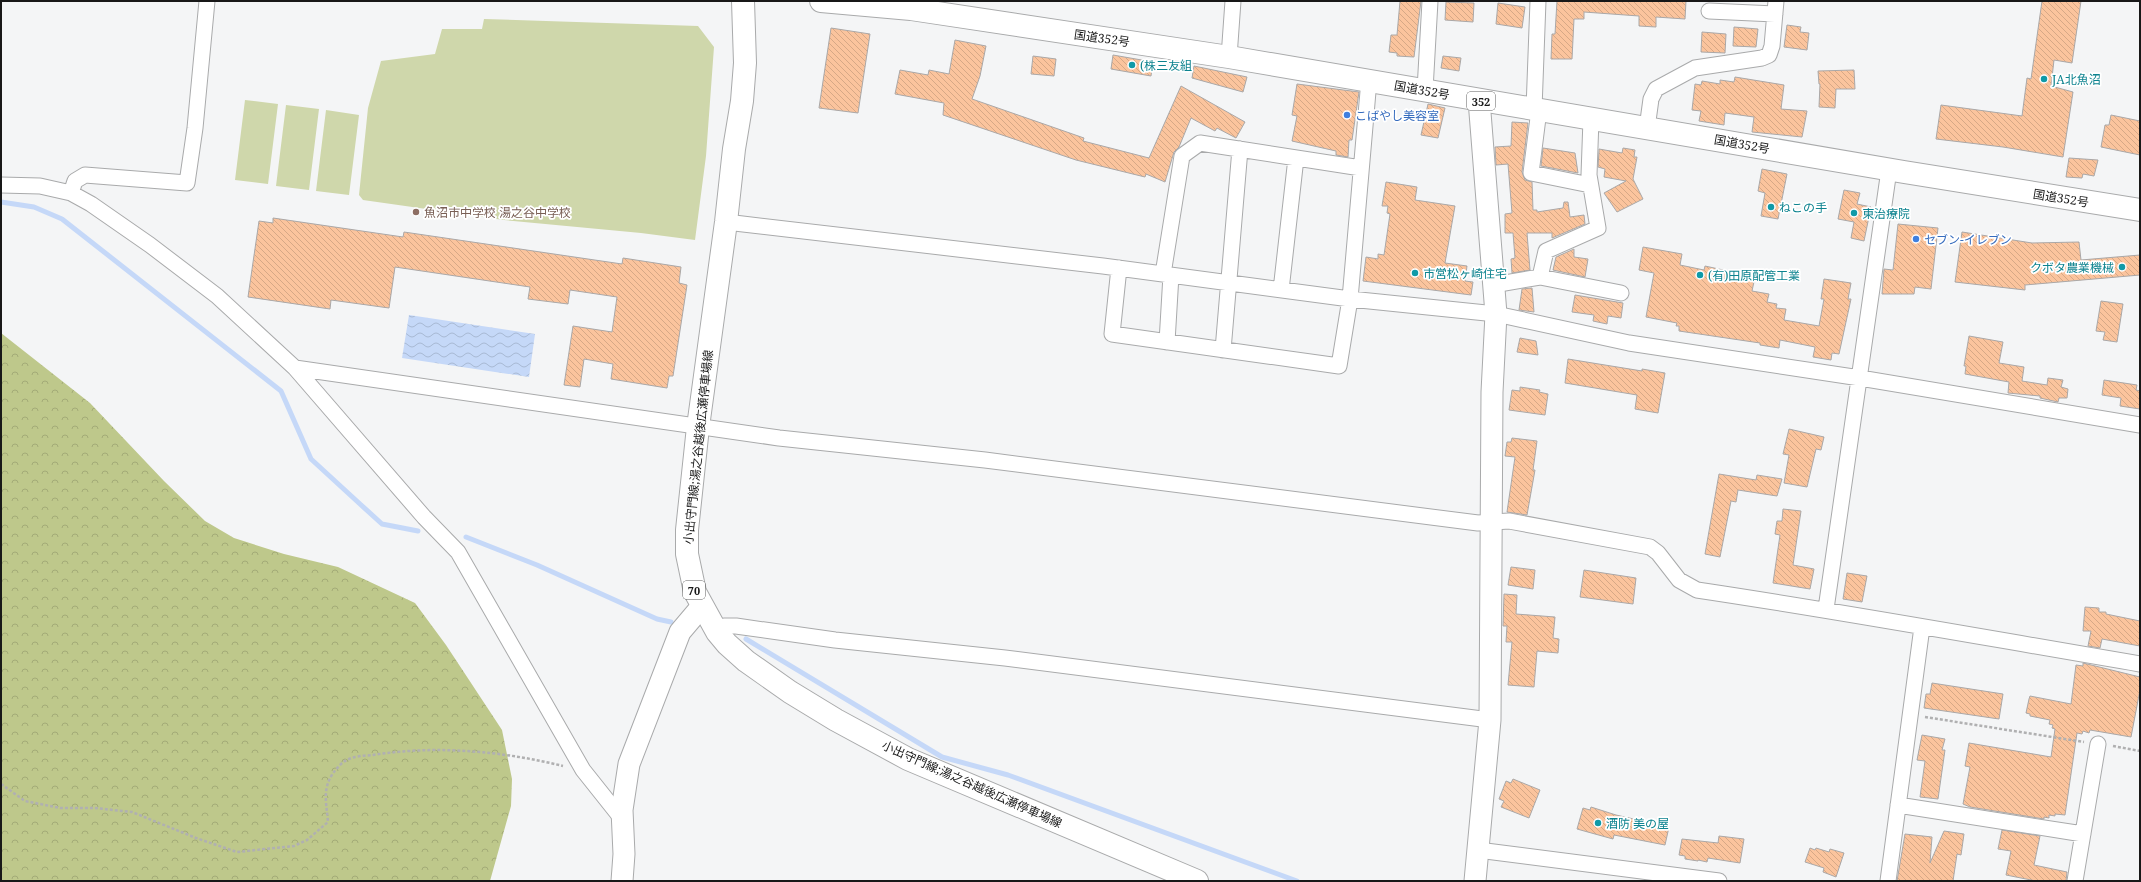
<svg xmlns="http://www.w3.org/2000/svg" width="2141" height="882" font-family="'Noto Serif','Noto Sans JP',serif">
<style>
.forest{fill:url(#forest-crowns)}
.pitch{fill:#cfd7ab}
.water{fill:url(#water-waves)}
.lines{fill:none;stroke-linecap:round;stroke-linejoin:round}
.stream{stroke:#c5d8f8;stroke-width:5}
.building{fill:url(#building-back-hatch);stroke:#aaa8a8}
.street-casing{stroke:#a9aaab;stroke-width:17}
.secondary-casing{stroke:#a9aaab;stroke-width:23}
.primary-casing{stroke:#a9aaab;stroke-width:24}
.highway-casing{stroke:#a9aaab;stroke-width:24}
.path{stroke:#b0b0b1;stroke-width:2.5;stroke-dasharray:3 2;stroke-linecap:butt}
.street{stroke:#fff;stroke-width:15}
.secondary{stroke:#fff;stroke-width:21}
.primary{stroke:#fff;stroke-width:22}
.highway{stroke:#fff;stroke-width:22}
.culture-dot{fill:#0f9aa8;stroke:#fff;stroke-width:1.5}
.shop-dot{fill:#3f7fe0;stroke:#fff;stroke-width:1.5}
.education-dot{fill:#8d6e63;stroke:#fff;stroke-width:1.5}
.labels{text-anchor:middle;dominant-baseline:central;stroke-width:3.5;stroke-linejoin:round;paint-order:stroke}
.shield{fill:#fff;stroke:#5d5d5d;stroke-width:1}
.shield-label{font-size:11px;font-weight:bold;fill:#181818}
.street-label{font-size:12px;fill:#181818;stroke:#fff}
.culture-label{font-size:12px;fill:#0d838f;stroke:#fff;text-anchor:start}
.shop-label{font-size:12px;fill:#366cbe;stroke:#fff;text-anchor:start}
.education-label{font-size:12px;fill:#785e54;stroke:#fff;text-anchor:start}
</style>
<defs>
<pattern id="forest-crowns" width="20" height="18" patternUnits="userSpaceOnUse"><rect width="20" height="18" fill="#bec88b"/><path d="M2 6a3 3 0 1 1 6 0M12 15a3 3 0 1 1 6 0" fill="none" stroke="#a3ab77"/></pattern>
<pattern id="water-waves" width="16" height="10" patternUnits="userSpaceOnUse"><rect width="16" height="10" fill="#c5d8f8"/><path d="M0 5q4-4 8 0t8 0" fill="none" stroke="#a8b9d4"/></pattern>
<pattern id="building-back-hatch" width="6" height="6" patternUnits="userSpaceOnUse"><rect width="6" height="6" fill="#fbc49d"/><path d="M-1 5l2 2M0 0l6 6M5-1l2 2" fill="none" stroke="#d6a886"/></pattern>
</defs>
<rect width="100%" height="100%" fill="#f4f5f6"/>
<!-- forest -->
<path class="forest" d="M 1,333 L 90,403 L 164,481 L 205,521 L 234,538 L 284,554 L 338,567 L 415,603 L 446,645 L 502,730 L 512,779 L 511,806 L 490,881 L 1,881 Z"/>
<!-- pitch -->
<path class="pitch" d="M 484,19 L 698,26 L 714,47 L 706,156 L 695,240 L 641,233 L 504,220 L 363,200 L 359,195 L 368,108 L 381,61 L 435,54 L 442,29 L 482,29 Z
M 245,100 L 278,104 L 268,184 L 235,180 Z
M 286,105 L 319,109 L 309,190 L 276,186 Z
M 326,110 L 359,115 L 349,195 L 316,191 Z"/>
<!-- water -->
<path class="water" d="M 409,315 L 535,334 L 529,377 L 402,358 Z"/>
<g class="lines">
<!-- stream -->
<path class="stream" d="M 1,202 L 34,207 L 62,219 L 281,391 L 311,459 L 360,504 L 382,524 L 418,531
M 466,537 L 537,565 L 657,619 L 671,622
M 746,639 L 942,757 L 1008,775 L 1297,881"/>
</g>
<!-- building -->
<path class="building" d="M 1400,1 L 1421,1 L 1414,57 L 1397,56 L 1397,53 L 1389,52 L 1391,35 L 1397,35 Z
M 1557,1 L 1686,1 L 1685,19 L 1656,17 L 1656,27 L 1639,26 L 1639,16 L 1584,12 L 1584,19 L 1574,19 L 1572,59 L 1551,59 L 1552,34 L 1555,34 Z
M 2042,1 L 2081,1 L 2072,63 L 2054,60 L 2051,86 L 2073,92 L 2063,157 L 2003,147 L 1936,139 L 1941,105 L 2022,116 L 2027,78 L 2031,79 Z
M 1446,2 L 1474,3 L 1473,22 L 1445,20 Z
M 1498,3 L 1525,7 L 1522,28 L 1496,24 Z
M 1787,25 L 1801,27 L 1800,32 L 1809,33 L 1807,50 L 1784,47 Z
M 1734,27 L 1758,29 L 1756,47 L 1733,46 Z
M 831,28 L 870,34 L 858,113 L 819,108 Z
M 1702,32 L 1726,34 L 1725,53 L 1701,52 Z
M 955,40 L 986,46 L 980,76 L 972,99 L 1084,138 L 1083,141 L 1149,158 L 1181,86 L 1245,122 L 1236,138 L 1217,128 L 1215,131 L 1191,118 L 1179,147 L 1174,152 L 1165,182 L 1146,174 L 1145,177 L 1076,160 L 943,115 L 944,103 L 895,94 L 900,70 L 928,75 L 929,70 L 949,74 Z
M 1113,55 L 1153,62 L 1151,76 L 1111,69 Z
M 1033,56 L 1056,59 L 1054,76 L 1031,74 Z
M 1443,56 L 1461,58 L 1459,71 L 1441,68 Z
M 1194,66 L 1247,77 L 1243,92 L 1192,78 Z
M 1854,70 L 1855,89 L 1836,89 L 1835,108 L 1819,107 L 1820,84 L 1819,84 L 1818,71 Z
M 1735,77 L 1784,85 L 1781,109 L 1807,111 L 1802,137 L 1752,132 L 1754,117 L 1725,113 L 1724,125 L 1699,121 L 1701,111 L 1692,110 L 1695,84 L 1701,85 L 1702,81 L 1720,84 L 1720,80 L 1734,82 Z
M 1297,84 L 1359,92 L 1352,140 L 1349,140 L 1348,157 L 1336,155 L 1336,151 L 1292,141 L 1297,116 L 1292,115 Z
M 1428,104 L 1445,108 L 1438,138 L 1421,135 Z
M 2111,115 L 2140,121 L 2140,155 L 2101,147 L 2105,125 L 2109,125 Z
M 1512,122 L 1528,123 L 1522,172 L 1525,180 L 1532,182 L 1533,210 L 1537,210 L 1537,212 L 1563,208 L 1564,202 L 1568,202 L 1570,217 L 1584,215 L 1585,224 L 1552,238 L 1552,233 L 1527,233 L 1530,270 L 1512,273 L 1511,259 L 1515,258 L 1513,233 L 1505,233 L 1505,214 L 1512,213 L 1508,164 L 1496,165 L 1495,147 L 1511,146 Z
M 1543,148 L 1575,153 L 1578,173 L 1541,166 Z
M 1623,148 L 1635,150 L 1634,157 L 1637,157 L 1633,179 L 1643,199 L 1617,212 L 1604,193 L 1626,181 L 1604,177 L 1605,169 L 1598,167 L 1599,151 L 1599,149 L 1622,153 Z
M 2069,158 L 2098,160 L 2094,176 L 2083,174 L 2082,178 L 2066,177 Z
M 1762,169 L 1787,174 L 1778,219 L 1761,216 L 1765,193 L 1758,191 Z
M 1386,182 L 1417,187 L 1415,200 L 1455,206 L 1445,263 L 1467,266 L 1465,281 L 1473,282 L 1471,295 L 1363,281 L 1366,257 L 1378,259 L 1378,254 L 1384,255 L 1390,214 L 1387,213 L 1388,206 L 1382,206 Z
M 1844,190 L 1860,193 L 1857,204 L 1871,207 L 1864,241 L 1851,238 L 1854,222 L 1838,219 Z
M 273,218 L 403,237 L 404,232 L 622,264 L 623,258 L 681,267 L 679,283 L 687,285 L 673,376 L 669,376 L 667,388 L 611,379 L 613,364 L 584,359 L 580,387 L 564,385 L 573,326 L 612,332 L 617,297 L 570,290 L 568,304 L 528,299 L 530,287 L 395,267 L 389,308 L 331,300 L 330,309 L 248,297 L 259,221 L 273,223 Z
M 1898,224 L 1938,228 L 1931,289 L 1915,287 L 1914,294 L 1882,294 L 1884,269 L 1893,270 Z
M 1962,232 L 2032,243 L 2079,242 L 2081,260 L 2140,255 L 2140,275 L 2025,285 L 2025,290 L 1955,282 Z
M 1643,247 L 1682,254 L 1680,265 L 1704,270 L 1705,266 L 1755,277 L 1752,291 L 1769,294 L 1767,302 L 1777,304 L 1776,308 L 1786,309 L 1784,320 L 1819,326 L 1824,299 L 1821,299 L 1824,279 L 1851,283 L 1848,299 L 1851,299 L 1839,354 L 1832,353 L 1831,360 L 1813,357 L 1815,347 L 1780,340 L 1779,348 L 1760,345 L 1760,343 L 1679,331 L 1679,326 L 1676,326 L 1677,323 L 1646,317 L 1654,273 L 1639,270 Z
M 1574,249 L 1574,257 L 1588,259 L 1585,277 L 1553,270 L 1556,257 Z
M 1532,288 L 1534,312 L 1519,310 L 1522,289 Z
M 1575,295 L 1623,303 L 1621,318 L 1608,316 L 1607,324 L 1593,321 L 1594,315 L 1572,312 Z
M 2101,301 L 2123,304 L 2117,342 L 2103,340 L 2105,332 L 2096,331 Z
M 1969,336 L 2003,342 L 1999,363 L 2024,367 L 2022,381 L 2047,385 L 2048,378 L 2063,380 L 2061,387 L 2068,389 L 2067,398 L 2059,398 L 2058,402 L 2040,398 L 2040,396 L 2008,393 L 2009,382 L 1965,374 L 1966,366 L 1964,366 Z
M 1520,338 L 1536,341 L 1538,355 L 1517,352 Z
M 1568,359 L 1642,371 L 1642,369 L 1665,373 L 1658,413 L 1635,409 L 1637,395 L 1565,383 Z
M 2104,380 L 2137,385 L 2136,390 L 2140,391 L 2140,409 L 2120,406 L 2121,398 L 2102,395 Z
M 1520,387 L 1540,390 L 1539,392 L 1548,394 L 1545,415 L 1509,410 L 1512,390 L 1520,391 Z
M 1789,429 L 1824,437 L 1821,450 L 1816,449 L 1807,487 L 1784,483 L 1789,455 L 1783,454 Z
M 1512,438 L 1537,441 L 1533,470 L 1535,470 L 1527,515 L 1507,512 L 1515,457 L 1505,456 L 1507,442 L 1511,442 Z
M 1719,474 L 1756,480 L 1757,475 L 1782,479 L 1777,496 L 1738,490 L 1736,502 L 1731,501 L 1720,557 L 1705,554 Z
M 1783,509 L 1801,511 L 1793,565 L 1814,569 L 1810,589 L 1773,583 L 1780,535 L 1775,534 L 1777,521 L 1782,521 Z
M 1511,567 L 1535,570 L 1533,589 L 1508,585 Z
M 1584,570 L 1636,578 L 1633,604 L 1580,597 Z
M 1847,573 L 1867,576 L 1862,602 L 1843,599 Z
M 1504,594 L 1517,595 L 1516,614 L 1555,617 L 1553,638 L 1559,639 L 1558,653 L 1537,651 L 1534,687 L 1508,685 L 1512,642 L 1506,642 L 1507,626 L 1503,626 Z
M 2085,607 L 2099,608 L 2099,612 L 2106,612 L 2106,614 L 2140,621 L 2140,646 L 2102,639 L 2100,648 L 2088,646 L 2091,631 L 2083,631 Z
M 2083,663 L 2140,677 L 2140,690 L 2131,737 L 2090,730 L 2089,733 L 2083,731 L 2082,734 L 2077,733 L 2065,815 L 2055,814 L 2055,816 L 2049,815 L 2049,818 L 2044,817 L 2044,819 L 1970,807 L 1963,804 L 1970,767 L 1965,766 L 1969,743 L 2051,757 L 2055,729 L 2052,728 L 2053,725 L 2049,724 L 2050,720 L 2030,716 L 2030,714 L 2026,713 L 2029,699 L 2030,696 L 2071,704 L 2076,665 L 2083,666 Z
M 1932,683 L 2003,694 L 1999,719 L 1924,708 L 1926,694 L 1930,694 Z
M 1922,735 L 1945,739 L 1942,750 L 1945,750 L 1938,799 L 1920,797 L 1925,761 L 1917,760 Z
M 1513,779 L 1540,790 L 1529,818 L 1501,807 L 1504,801 L 1499,799 L 1506,781 L 1511,783 Z
M 1591,807 L 1616,815 L 1669,827 L 1665,845 L 1614,835 L 1613,839 L 1577,829 L 1583,808 L 1590,810 Z
M 2002,830 L 2040,836 L 2034,865 L 2067,872 L 2066,881 L 2036,881 L 2006,875 L 2011,851 L 1998,849 Z
M 1944,831 L 1964,834 L 1961,855 L 1957,854 L 1953,881 L 1897,881 L 1905,834 L 1932,837 L 1930,863 Z
M 1719,836 L 1744,839 L 1740,863 L 1708,858 L 1707,862 L 1698,860 L 1698,861 L 1685,859 L 1685,856 L 1679,855 L 1682,839 L 1718,843 Z
M 1810,848 L 1815,850 L 1816,848 L 1829,852 L 1830,849 L 1844,853 L 1836,877 L 1823,872 L 1824,868 L 1805,862 Z"/>
<g class="lines">
<!-- street casing -->
<g class="street-casing">
<path id="street" d="M 1709,11 L 1775,14
M 1229,57 L 1233,1
M 1425,90 L 1430,1
M 1534,109 L 1538,1
M 1539,110 L 1531,173 L 1590,185
M 1647,128 L 1651,99 L 1656,89 L 1695,68 L 1762,58 L 1769,55 L 1772,46 L 1776,1
M 1,185 L 40,186 L 71,193 L 91,204 L 150,245 L 217,296 L 295,368 L 424,517 L 458,552 L 583,770 L 622,819
M 71,193 L 75,181 L 85,175 L 187,183 L 195,128 L 207,1
M 726,222 L 1103,266 L 1350,299 L 1496,314 L 1629,343 L 1860,378 L 2140,425
M 1119,268 L 1112,334 L 1339,366 L 1350,299 L 1369,80
M 1163,274 L 1182,156 L 1200,143 L 1361,168
M 1540,277 L 1621,293
M 1493,285 L 1540,277 L 1546,251 L 1598,228 L 1589,175 L 1591,119
M 1281,290 L 1296,158
M 1167,342 L 1171,275
M 1223,350 L 1240,149
M 295,368 L 779,438 L 985,460 L 1478,523 L 1509,521 L 1650,547 L 1658,553 L 1679,580 L 1697,590 C 1845,612 1992,639 2140,664
M 1826,609 L 1889,170
M 717,632 L 724,626 L 736,626 L 835,640 L 1005,658 L 1490,720
M 1898,805 L 2083,834
M 1478,850 L 1719,881
M 1888,881 L 1922,627
M 2075,881 L 2098,744"/>
</g>
<!-- secondary casing -->
<g class="secondary-casing">
<path id="secondary" d="M 622,881 L 624,854 L 622,810 L 629,764 L 680,632 L 702,606
M 1475,881 L 1490,720 L 1492,392 L 1496,314 L 1479,100"/>
</g>
<!-- primary casing -->
<g class="primary-casing">
<path id="primary" d="M 743,1 L 745,63 L 742,101 L 734,149 L 726,222 L 698,427 L 687,530 L 687,554 L 695,592 L 717,632 L 727,644 L 746,661 L 790,692 L 836,720 L 908,759 L 1197,881"/>
</g>
<!-- highway casing -->
<g class="highway-casing">
<path id="highway" d="M 821,1 L 911,9 L 1229,57 L 1904,172 L 2140,210"/>
</g>
<!-- path -->
<path class="path" d="M 1925,717 L 2084,742
M 2113,746 L 2140,751
M 1,784 L 25,801 L 60,808 L 95,808 L 132,812 L 196,838 L 237,852 L 294,846 L 307,840 L 328,822 C 326,799 321,785 339,766 C 348,756 361,756 373,755 C 435,745 502,751 563,766"/>
<!-- street -->
<use href="#street" class="street"/>
<!-- secondary -->
<use href="#secondary" class="secondary"/>
<!-- primary -->
<use href="#primary" class="primary"/>
<!-- highway -->
<use href="#highway" class="highway"/>
</g>
<!-- markers -->
<g class="culture-dot">
<circle cx="1132" cy="65" r="4"/>
<circle cx="2044" cy="79" r="4"/>
<circle cx="1771" cy="207" r="4"/>
<circle cx="1854" cy="213" r="4"/>
<circle cx="2122" cy="267" r="4"/>
<circle cx="1415" cy="273" r="4"/>
<circle cx="1700" cy="275" r="4"/>
<circle cx="1598" cy="823" r="4"/>
</g>
<g class="shop-dot">
<circle cx="1347" cy="115" r="4"/>
<circle cx="1916" cy="239" r="4"/>
</g>
<circle class="education-dot" cx="416" cy="212" r="4"/>
<g class="labels">
<!-- shield labels -->
<g class="shield">
<rect x="1467" y="92" width="28" height="18" rx="3"/>
<rect x="683" y="581" width="22" height="18" rx="3"/>
</g>
<g class="shield-label">
<text x="1481" y="101">352</text>
<text x="694" y="590">70</text>
</g>
<!-- street labels -->
<g class="street-label">
<text transform="translate(1102 38) rotate(8)">国道352号</text>
<text transform="translate(1422 90) rotate(10)">国道352号</text>
<text transform="translate(1742 144) rotate(10)">国道352号</text>
<text transform="translate(2061 198) rotate(9)">国道352号</text>
<text transform="translate(698 447) rotate(-84)">小出守門線;湯之谷越後広瀬停車場線</text>
<text transform="translate(972 784) rotate(24)">小出守門線;湯之谷越後広瀬停車場線</text>
</g>
<!-- culture labels -->
<g class="culture-label">
<text x="1140" y="65">(株三友組</text>
<text x="2052" y="79">JA北魚沼</text>
<text x="1779" y="207">ねこの手</text>
<text x="1862" y="213">東治療院</text>
<text x="2114" y="267" text-anchor="end">クボタ農業機械</text>
<text x="1423" y="273">市営松ヶ崎住宅</text>
<text x="1708" y="275">(有)田原配管工業</text>
<text x="1606" y="823">酒防 美の屋</text>
</g>
<!-- shop labels -->
<g class="shop-label">
<text x="1355" y="115">こばやし美容室</text>
<text x="1924" y="239">セブン-イレブン</text>
</g>
<!-- education labels -->
<g class="education-label">
<text x="424" y="212">魚沼市中学校 湯之谷中学校</text>
</g>
</g>
<!-- border -->
<rect width="2141" height="882" fill="none" stroke="#181818" stroke-width="4"/>
</svg>
